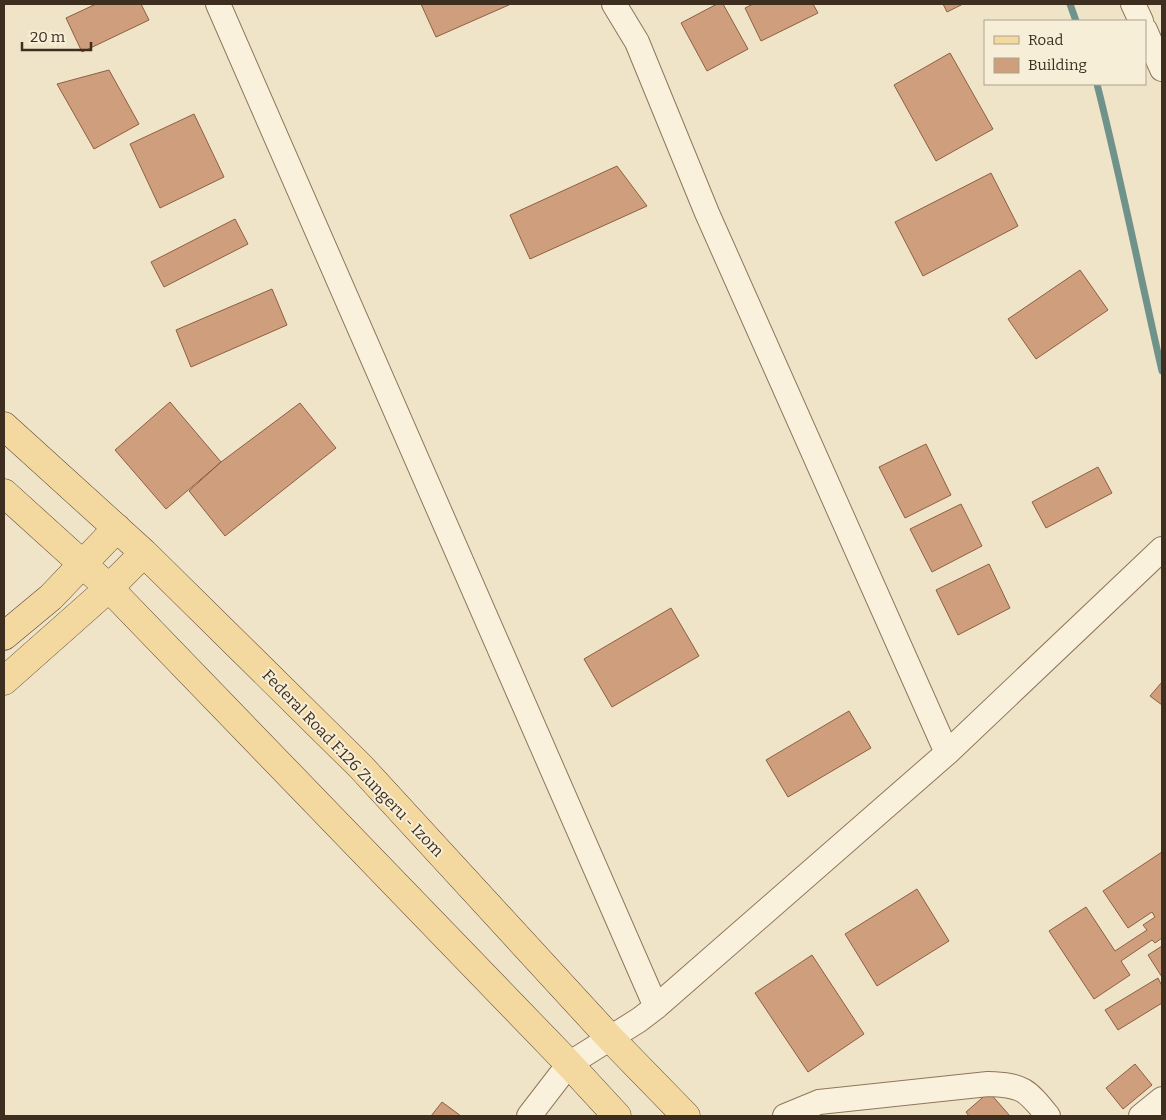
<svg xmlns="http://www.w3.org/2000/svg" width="1166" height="1120" font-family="Bitter,serif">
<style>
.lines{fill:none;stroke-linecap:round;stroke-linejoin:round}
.stream{stroke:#6f938a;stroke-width:7}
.building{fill:#cf9f7d;stroke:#8d5f41}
.minor-casing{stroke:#8d765c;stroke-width:26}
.major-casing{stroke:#5b4430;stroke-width:29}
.minor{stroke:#faf1dc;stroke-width:24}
.major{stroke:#f3d9a0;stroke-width:28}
.labels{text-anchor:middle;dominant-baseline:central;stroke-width:4;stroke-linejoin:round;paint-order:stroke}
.street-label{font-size:16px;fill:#3d2e20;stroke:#f7eed8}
</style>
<rect width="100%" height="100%" fill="#f0e4c8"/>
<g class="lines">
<!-- stream -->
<path class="stream" d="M 1070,4 L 1076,21
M 1097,84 C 1121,179 1140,275 1162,371"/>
</g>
<!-- building -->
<path class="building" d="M 96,4 L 141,4 L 149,20 L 82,52 L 66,18 Z
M 421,4 L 511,4 L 436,37 Z
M 717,4 L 723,4 L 748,49 L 707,71 L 681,23 Z
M 753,4 L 813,4 L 818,13 L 761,41 L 745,8 Z
M 943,4 L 963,4 L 947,12 Z
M 950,53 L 993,129 L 936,161 L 894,85 Z
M 109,70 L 139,124 L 94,149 L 57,84 Z
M 194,114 L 224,177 L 160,208 L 130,144 Z
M 617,166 L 647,206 L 530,259 L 510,215 Z
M 991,173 L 1018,226 L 923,276 L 895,222 Z
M 235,219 L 248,244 L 164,287 L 151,262 Z
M 1080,270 L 1108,310 L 1036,359 L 1008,319 Z
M 272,289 L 287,325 L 191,367 L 176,330 Z
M 170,402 L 221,462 L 166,509 L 115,450 Z
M 300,403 L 336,448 L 225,536 L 189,491 L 221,462 Z
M 926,444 L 951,495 L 905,518 L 879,467 Z
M 1098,467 L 1112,493 L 1046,528 L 1032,502 Z
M 961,504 L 982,546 L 932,572 L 910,529 Z
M 989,564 L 1010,608 L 958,635 L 936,590 Z
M 671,608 L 699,656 L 612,707 L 584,659 Z
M 1162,682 L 1162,705 L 1150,696 Z
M 849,711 L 871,748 L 788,797 L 766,760 Z
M 1162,852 L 1162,938 L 1155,943 L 1152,940 L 1121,961 L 1130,975 L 1094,999 L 1049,931 L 1086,907 L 1115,951 L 1147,930 L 1143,925 L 1155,917 L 1152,912 L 1128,928 L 1103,891 Z
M 917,889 L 949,941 L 877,986 L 845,934 Z
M 1162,946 L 1162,977 L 1148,955 Z
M 812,955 L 864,1034 L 808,1072 L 755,993 Z
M 1158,978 L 1162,986 L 1162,1003 L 1118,1030 L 1105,1010 Z
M 1135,1064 L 1152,1085 L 1123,1109 L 1106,1088 Z
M 989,1092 L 1010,1116 L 969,1116 L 966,1112 Z
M 442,1102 L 461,1116 L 431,1116 Z"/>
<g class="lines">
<!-- minor casing -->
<g class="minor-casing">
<path id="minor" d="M 218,4 L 656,1007
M 614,4 L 637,42 L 707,213 L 947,753
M 1133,4 L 1141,21
M 1145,30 L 1162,69
M 529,1116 L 569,1064 L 639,1020 L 656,1007 L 947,753 L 1162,549
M 785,1116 L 819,1102 L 988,1084 C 1023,1085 1027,1090 1048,1116
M 1141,1116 L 1162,1099"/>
</g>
<!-- major casing -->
<g class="major-casing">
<path id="major" d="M 4,426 L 144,553 L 361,767 L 610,1038 L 686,1116
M 4,493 L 109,588 L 569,1064 L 617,1116
M 4,636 L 51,597 L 117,528
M 4,681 L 109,588 L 144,553"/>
</g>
<!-- minor -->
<use href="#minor" class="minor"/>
<!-- major -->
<use href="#major" class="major"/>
</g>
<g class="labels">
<!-- street labels -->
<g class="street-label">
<text transform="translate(353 763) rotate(46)">Federal Road F.126 Zungeru - Izom</text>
</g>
</g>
<!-- border -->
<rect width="1166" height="1120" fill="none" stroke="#3d2e20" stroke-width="10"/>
<!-- legend -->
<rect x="984" y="20" width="162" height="65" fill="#f7eed8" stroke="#ada18e"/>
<rect x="994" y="36" width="25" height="8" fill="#f3d9a0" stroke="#ada18e"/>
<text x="1028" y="45" font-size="15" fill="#3d2e20">Road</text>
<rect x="994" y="58" width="25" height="15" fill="#cf9f7d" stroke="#ada18e"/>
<text x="1028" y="70" font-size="15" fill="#3d2e20">Building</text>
<!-- scale -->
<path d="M22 42v8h69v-8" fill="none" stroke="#3d2e20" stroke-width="2.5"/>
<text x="30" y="42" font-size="15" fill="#3d2e20" stroke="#f7eed8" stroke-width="4" paint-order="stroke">20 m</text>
</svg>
